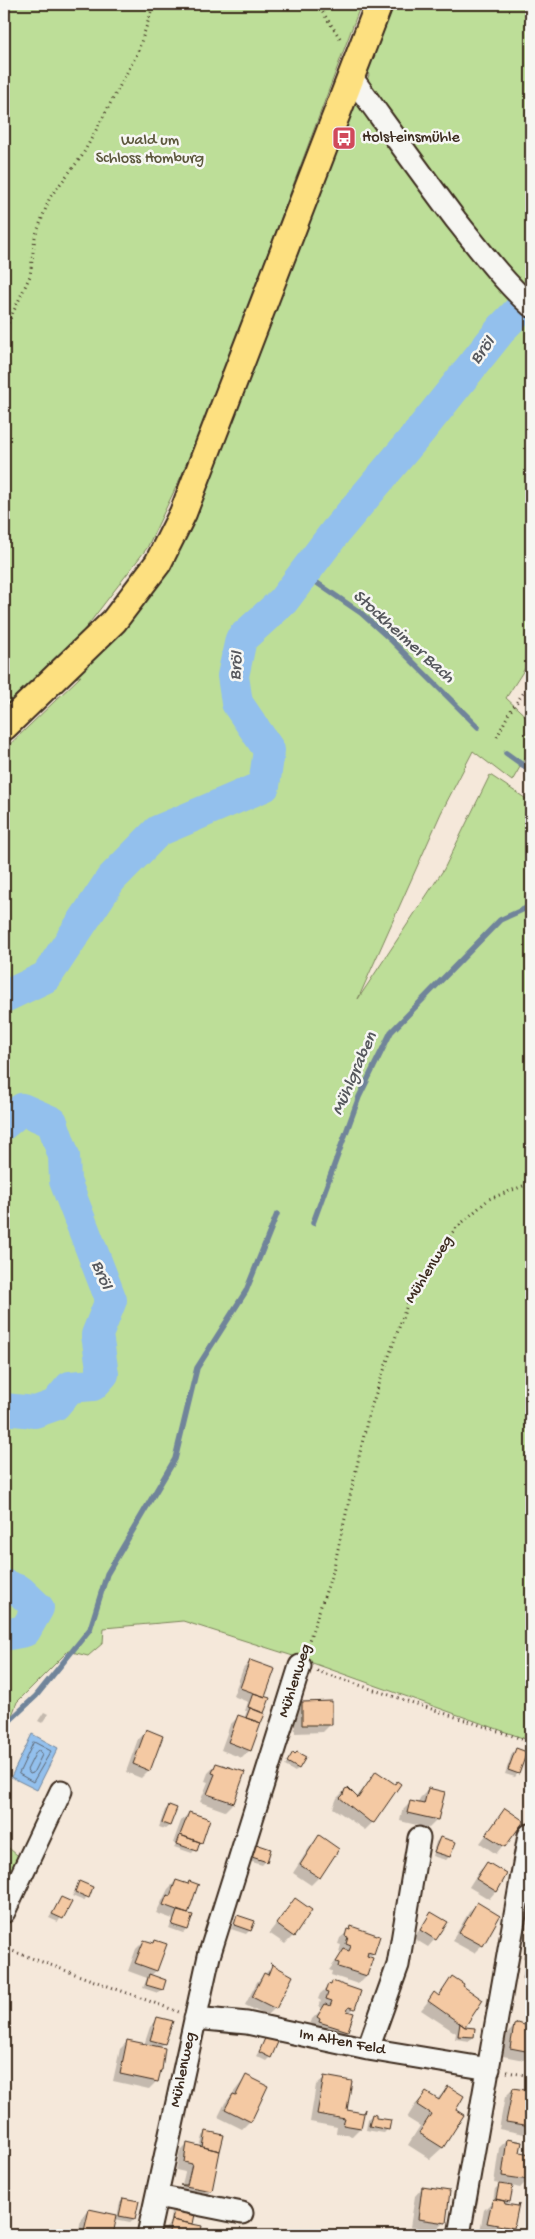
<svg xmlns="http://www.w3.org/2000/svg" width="535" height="2239" font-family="'Gochi Hand',sans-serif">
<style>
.green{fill:#bdde98;stroke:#7c845b}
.water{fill:#93c0ed;stroke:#70849a}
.shadow{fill:#0003}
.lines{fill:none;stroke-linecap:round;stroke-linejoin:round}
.shore{stroke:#5e6671;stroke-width:1}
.stream{stroke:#70849a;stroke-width:5.5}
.river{stroke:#93c0ed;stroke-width:32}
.building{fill:#f4c9a3;stroke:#3b2a1e}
.minor-casing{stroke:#3b2a1e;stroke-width:25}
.major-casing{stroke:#3b2a1e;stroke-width:30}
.path{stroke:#3b2a1e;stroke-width:3;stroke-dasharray:1 4;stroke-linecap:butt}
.minor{stroke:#f6f6f2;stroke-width:21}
.major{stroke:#fde080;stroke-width:26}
.labels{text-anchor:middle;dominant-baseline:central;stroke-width:5;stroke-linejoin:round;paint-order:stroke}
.poi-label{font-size:16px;fill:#3b2a1e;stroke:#f6f6f2;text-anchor:start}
.park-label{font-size:16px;fill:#5c573c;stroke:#f6f6f2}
.street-label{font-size:16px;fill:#3b2a1e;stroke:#f6f6f2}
.water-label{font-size:18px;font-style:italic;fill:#55575c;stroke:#f6f6f2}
</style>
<rect width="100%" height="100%" fill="#f5e8da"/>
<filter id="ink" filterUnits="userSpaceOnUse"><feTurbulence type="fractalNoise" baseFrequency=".02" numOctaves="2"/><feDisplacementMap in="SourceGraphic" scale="10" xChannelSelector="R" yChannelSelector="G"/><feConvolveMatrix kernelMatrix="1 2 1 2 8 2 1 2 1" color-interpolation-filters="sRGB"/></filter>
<g filter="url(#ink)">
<!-- green -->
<path class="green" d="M 4,4 L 361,4 L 196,445 L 147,548 L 84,630 L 43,677 L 4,713 Z
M 393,4 L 531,4 L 531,659 L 506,698 L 531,721 L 531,748 L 512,781 L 473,751 L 441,813 L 358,999 L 444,869 L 490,775 L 531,802 L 531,1741 L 293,1656 L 183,1621 L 104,1628 L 103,1643 L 88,1656 L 68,1651 L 17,1702 L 4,1737 L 4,750 L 81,676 L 67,681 L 119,624 L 355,97 L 358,102 L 369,75 L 366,70 Z
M 4,1844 L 23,1860 L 4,1892 Z"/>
<!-- water -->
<path class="water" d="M 32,1734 L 58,1748 L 37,1790 L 11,1777 Z"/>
<!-- shadow -->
<path class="shadow" d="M 250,1661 L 263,1697 L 268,1699 L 250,1750 L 242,1758 L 221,1750 L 230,1725 L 238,1717 L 244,1719 L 247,1711 L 245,1711 L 248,1702 L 233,1696 L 243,1669 Z
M 302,1703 L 331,1724 L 323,1732 L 295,1733 L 294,1711 Z
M 44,1712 L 48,1714 L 42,1723 L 38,1721 Z
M 146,1731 L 149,1770 L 141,1778 L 126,1772 L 138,1739 Z
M 516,1750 L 518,1773 L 515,1777 L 505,1774 L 512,1753 Z
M 293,1754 L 298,1768 L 295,1772 L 285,1766 Z
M 216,1765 L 243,1773 L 233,1803 L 225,1811 L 200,1802 L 208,1782 L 205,1781 L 208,1773 Z
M 376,1773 L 373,1822 L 365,1830 L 333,1808 L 337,1798 L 345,1790 L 356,1798 Z
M 428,1790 L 443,1793 L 437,1820 L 429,1828 L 400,1821 L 402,1811 L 410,1803 L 418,1805 L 420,1798 Z
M 169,1807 L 169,1826 L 165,1829 L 159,1827 L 165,1810 Z
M 505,1810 L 522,1821 L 496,1854 L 480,1843 Z
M 189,1813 L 201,1842 L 192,1853 L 174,1847 L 176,1844 L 173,1843 L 181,1821 Z
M 319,1837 L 319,1877 L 311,1885 L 293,1873 L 311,1845 Z
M 440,1838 L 449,1857 L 446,1860 L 432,1856 L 436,1842 Z
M 256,1846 L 266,1861 L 262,1865 L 249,1861 L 252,1849 Z
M 487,1864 L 496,1891 L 489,1899 L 469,1887 L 479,1871 Z
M 176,1881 L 187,1885 L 187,1930 L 183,1933 L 169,1928 L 173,1919 L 156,1913 L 168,1889 Z
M 80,1883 L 92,1888 L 84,1901 L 72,1896 Z
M 61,1898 L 70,1903 L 58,1922 L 49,1918 Z
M 295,1900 L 293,1936 L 285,1944 L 269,1933 Z
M 477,1904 L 499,1916 L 482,1945 L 474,1953 L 452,1941 L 469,1912 Z
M 432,1914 L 435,1939 L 428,1947 L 413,1938 Z
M 237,1916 L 250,1930 L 246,1934 L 231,1929 Z
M 352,1928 L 373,1953 L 369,1958 L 366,1976 L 358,1984 L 331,1975 L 332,1971 L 329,1970 L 342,1953 L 339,1952 L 341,1945 L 338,1944 L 340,1938 Z
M 144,1941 L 153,1944 L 156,1941 L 156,1971 L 150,1976 L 162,1989 L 158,1993 L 143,1988 L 147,1978 L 128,1971 L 136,1949 Z
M 531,1943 L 531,1981 L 522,1979 L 526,1959 L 523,1958 L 525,1949 Z
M 273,1966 L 275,2008 L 267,2016 L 245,2005 L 257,1982 Z
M 453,1977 L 463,2028 L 473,2037 L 470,2041 L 455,2039 L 456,2033 L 421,2010 L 434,1994 L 438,1996 Z
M 332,1983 L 354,2008 L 349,2013 L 352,2014 L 347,2031 L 339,2039 L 310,2025 L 312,2019 L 323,2008 L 319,2007 L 321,2001 L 318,1999 L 320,1994 Z
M 158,2019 L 164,2043 L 159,2048 L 157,2081 L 149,2089 L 113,2081 L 120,2049 L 128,2041 L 144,2045 L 150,2027 Z
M 515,2026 L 531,2029 L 531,2052 L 524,2060 L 503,2056 L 507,2034 Z
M 267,2038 L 270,2057 L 266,2061 L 256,2056 Z
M 246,2077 L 250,2121 L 242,2129 L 218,2117 L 225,2103 Z
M 324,2078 L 346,2111 L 360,2128 L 352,2136 L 336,2133 L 337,2127 L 310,2122 L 316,2085 Z
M 448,2088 L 454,2111 L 462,2116 L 442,2148 L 430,2159 L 408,2145 L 420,2126 L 407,2118 L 415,2105 L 426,2093 L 436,2100 Z
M 513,2089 L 531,2092 L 531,2126 L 524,2134 L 499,2129 L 505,2097 Z
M 372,2115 L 388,2129 L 384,2133 L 366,2130 L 368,2119 Z
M 207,2132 L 211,2191 L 203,2199 L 180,2194 L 185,2172 L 176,2170 L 180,2152 L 188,2144 L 200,2147 L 203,2136 Z
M 507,2140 L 518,2153 L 528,2180 L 520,2188 L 512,2186 L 509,2201 L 507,2204 L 517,2207 L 513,2227 L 505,2235 L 480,2231 L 484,2210 L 493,2201 L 495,2189 L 500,2184 L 494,2183 L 499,2148 Z
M 422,2188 L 444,2222 L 436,2230 L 410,2227 L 415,2196 Z
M 123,2199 L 134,2219 L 130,2222 L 115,2219 L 111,2235 L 78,2235 L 81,2219 L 89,2211 L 117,2217 L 120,2203 Z
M 175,2206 L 192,2224 L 190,2225 L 200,2227 L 198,2235 L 163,2235 L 164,2230 L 170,2223 L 171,2210 Z"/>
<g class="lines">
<!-- shore -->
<path class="shore" d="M 34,1742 L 51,1751 L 33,1782 L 19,1774 Z
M 39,1750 L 42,1755 L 33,1773 L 30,1774 L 27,1770 L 36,1752 Z"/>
<!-- stream -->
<path class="stream" d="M 304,574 L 361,613 L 392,641 L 478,727
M 506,753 L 531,771
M 313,1223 L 359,1097 L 391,1032 L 500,920 L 531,906
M 4,1726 L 36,1696 L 90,1629 L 107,1574 L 175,1459 L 197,1368 L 246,1291 L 277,1214"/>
<!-- river -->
<path class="river" d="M 4,997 L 46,977 L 111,879 L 158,831 L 264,786 L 269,750 L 237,703 L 233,676 L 241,639 L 283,601 L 336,531 L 420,431 L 503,327 L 531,298
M 4,1124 L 22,1109 L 52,1122 L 64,1156 L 65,1181 L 111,1300 L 97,1335 L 103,1374 L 93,1385 L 70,1387 L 55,1405 L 35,1412 L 4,1409
M 4,1585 L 20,1591 L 38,1608 L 25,1631 L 4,1635"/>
</g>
<!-- building -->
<path class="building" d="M 250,1660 L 275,1669 L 265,1697 L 240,1688 Z
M 253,1693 L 270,1698 L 264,1713 L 248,1707 Z
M 332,1701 L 332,1725 L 302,1725 L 302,1702 Z
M 250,1708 L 265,1714 L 261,1723 L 246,1718 Z
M 238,1715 L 261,1723 L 251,1751 L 228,1742 Z
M 146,1729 L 163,1736 L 150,1771 L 133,1764 Z
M 516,1748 L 527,1752 L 519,1774 L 508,1770 Z
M 293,1752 L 295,1754 L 297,1752 L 306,1757 L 299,1769 L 287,1762 Z
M 216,1763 L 245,1772 L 234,1803 L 207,1794 L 215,1774 L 212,1773 Z
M 376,1771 L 395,1784 L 397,1781 L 401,1784 L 374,1823 L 369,1821 L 340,1798 L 343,1795 L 345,1789 L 348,1788 L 358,1798 Z
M 428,1788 L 445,1792 L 438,1820 L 407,1813 L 410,1801 L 424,1804 Z
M 169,1805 L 177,1808 L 170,1826 L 162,1823 Z
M 505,1808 L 524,1821 L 505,1847 L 486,1835 Z
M 189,1812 L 210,1819 L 202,1843 L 180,1835 Z
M 180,1835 L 200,1842 L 197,1851 L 177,1844 Z
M 319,1835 L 339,1849 L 320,1878 L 300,1865 Z
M 440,1837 L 456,1842 L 450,1857 L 434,1852 Z
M 256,1844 L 271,1849 L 267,1862 L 252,1857 Z
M 487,1862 L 507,1874 L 497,1892 L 476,1879 Z
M 176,1880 L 188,1884 L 189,1881 L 200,1885 L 198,1885 L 188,1914 L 163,1905 L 167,1895 L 170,1896 Z
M 79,1881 L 93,1887 L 89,1898 L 75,1892 Z
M 61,1897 L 72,1902 L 63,1919 L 52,1914 Z
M 295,1898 L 312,1910 L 294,1937 L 276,1924 Z
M 477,1902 L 500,1916 L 483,1946 L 459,1933 Z
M 177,1911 L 193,1915 L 188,1930 L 172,1925 Z
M 431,1912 L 448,1922 L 436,1940 L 420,1930 Z
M 237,1915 L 255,1921 L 251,1931 L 234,1925 Z
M 351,1926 L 380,1936 L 374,1954 L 368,1952 L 367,1956 L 373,1958 L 367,1976 L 338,1967 L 339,1963 L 336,1962 L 344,1949 L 349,1951 L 351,1946 L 346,1944 L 348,1937 L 345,1936 L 347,1929 L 350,1930 Z
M 144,1940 L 154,1943 L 155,1940 L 167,1944 L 157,1971 L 135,1963 Z
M 270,1963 L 293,1976 L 276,2009 L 252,1997 L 264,1973 L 268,1975 L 272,1965 Z
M 149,1974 L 166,1980 L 163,1990 L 146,1985 Z
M 452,1976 L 464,1984 L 463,1986 L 483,2000 L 465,2027 L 428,2001 L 434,1992 L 439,1996 Z
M 332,1981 L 361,1991 L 355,2009 L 349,2007 L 347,2011 L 354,2013 L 348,2031 L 319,2022 L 320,2019 L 317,2017 L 325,2004 L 330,2006 L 332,2001 L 326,1999 L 328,1993 L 325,1992 L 328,1984 L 331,1985 Z
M 157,2017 L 173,2021 L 165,2044 L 150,2040 Z
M 460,2023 L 465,2027 L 475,2028 L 474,2037 L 458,2036 Z
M 518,2023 L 531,2027 L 531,2052 L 510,2048 L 514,2025 Z
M 266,2036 L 278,2042 L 271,2058 L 259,2052 Z
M 127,2040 L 165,2048 L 162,2070 L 161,2070 L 158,2082 L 120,2074 Z
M 246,2075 L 268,2086 L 251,2122 L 225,2109 L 233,2094 L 236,2095 Z
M 324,2076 L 352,2081 L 347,2110 L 363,2113 L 365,2109 L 361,2128 L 343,2125 L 345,2119 L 317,2114 Z
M 448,2086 L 464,2096 L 456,2110 L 464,2115 L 443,2148 L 419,2133 L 431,2114 L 417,2105 L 426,2092 L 439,2100 Z
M 513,2088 L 531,2091 L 531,2126 L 506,2122 Z
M 372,2114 L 376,2115 L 376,2118 L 391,2120 L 389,2130 L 369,2126 Z
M 206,2131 L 224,2135 L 220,2151 L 203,2147 Z
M 507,2139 L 522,2142 L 520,2152 L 530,2154 L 527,2171 L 531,2171 L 529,2180 L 502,2176 Z
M 187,2143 L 220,2151 L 212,2191 L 180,2185 L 187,2185 L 192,2164 L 184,2162 Z
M 499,2184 L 513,2186 L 510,2202 L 496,2199 Z
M 422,2187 L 450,2191 L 446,2223 L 418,2219 Z
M 123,2198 L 139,2201 L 135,2219 L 119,2216 Z
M 494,2199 L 504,2201 L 505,2204 L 518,2206 L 519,2203 L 514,2228 L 487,2223 L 492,2201 Z
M 175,2205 L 196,2209 L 193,2224 L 172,2220 Z
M 89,2209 L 117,2215 L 113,2235 L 84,2231 Z
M 172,2220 L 202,2226 L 200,2235 L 168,2235 Z"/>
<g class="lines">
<!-- minor casing -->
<g class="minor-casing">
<path id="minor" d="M 350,75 C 385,123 420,172 456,220 C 480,250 503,281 531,306
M 4,1912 L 61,1791
M 195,2018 L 247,2023 L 368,2049 L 489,2069
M 368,2049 L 398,1965 L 419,1838
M 157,2196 L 242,2213
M 148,2235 L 209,1956 L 300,1666
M 459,2235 L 529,1835"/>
</g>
<!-- major casing -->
<g class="major-casing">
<path id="major" d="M 4,727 L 114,621 L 158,563 L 183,513 L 379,4"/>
</g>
<!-- path -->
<path class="path" d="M 317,4 L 342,41
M 4,332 L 30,276 L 35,237 L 50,197 L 82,156 L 137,54 L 154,4
M 497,737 L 509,713 L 531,682
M 306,1649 L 333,1571 L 369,1413 L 409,1299 L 455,1229 L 489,1199 L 531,1183
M 317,1671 L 531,1742
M 4,1948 L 179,2012
M 507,2072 L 531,2076"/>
<!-- minor -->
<use href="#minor" class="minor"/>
<!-- major -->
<use href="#major" class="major"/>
</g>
</g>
<!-- icons -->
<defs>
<g id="bus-square" transform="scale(1.25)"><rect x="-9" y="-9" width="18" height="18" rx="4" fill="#d1495b" stroke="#f6f6f2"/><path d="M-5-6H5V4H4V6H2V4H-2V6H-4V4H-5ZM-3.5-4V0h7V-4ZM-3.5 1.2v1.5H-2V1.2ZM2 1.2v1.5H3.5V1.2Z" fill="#fff"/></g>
</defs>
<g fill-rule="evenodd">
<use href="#bus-square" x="344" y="138"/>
</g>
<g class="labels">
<!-- poi labels -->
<g class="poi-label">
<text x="362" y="138">Holsteinsmühle</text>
</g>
<!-- park labels -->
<g class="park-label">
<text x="150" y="141">Wald um<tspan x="150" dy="18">Schloss Homburg</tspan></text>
</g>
<!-- street labels -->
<g class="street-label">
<text transform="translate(430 1270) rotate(-58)">Mühlenweg</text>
<text transform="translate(296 1681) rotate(-72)">Mühlenweg</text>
<text transform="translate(342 2043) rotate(11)">Im Alten Feld</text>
<text transform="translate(184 2070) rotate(-78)">Mühlenweg</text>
</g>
<!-- water labels -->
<g class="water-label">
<text transform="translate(483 351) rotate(-51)">Bröl</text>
<text transform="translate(403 637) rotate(42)">Stockheimer Bach</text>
<text transform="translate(237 666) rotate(-84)">Bröl</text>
<text transform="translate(355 1074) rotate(-66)">Mühlgraben</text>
<text transform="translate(101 1275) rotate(69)">Bröl</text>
</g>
</g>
<!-- margin -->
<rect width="535" height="2239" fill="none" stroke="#f6f6f2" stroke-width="20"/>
<rect x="10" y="10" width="515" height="2219" fill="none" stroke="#3b2a1e" stroke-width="2" filter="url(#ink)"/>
</svg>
